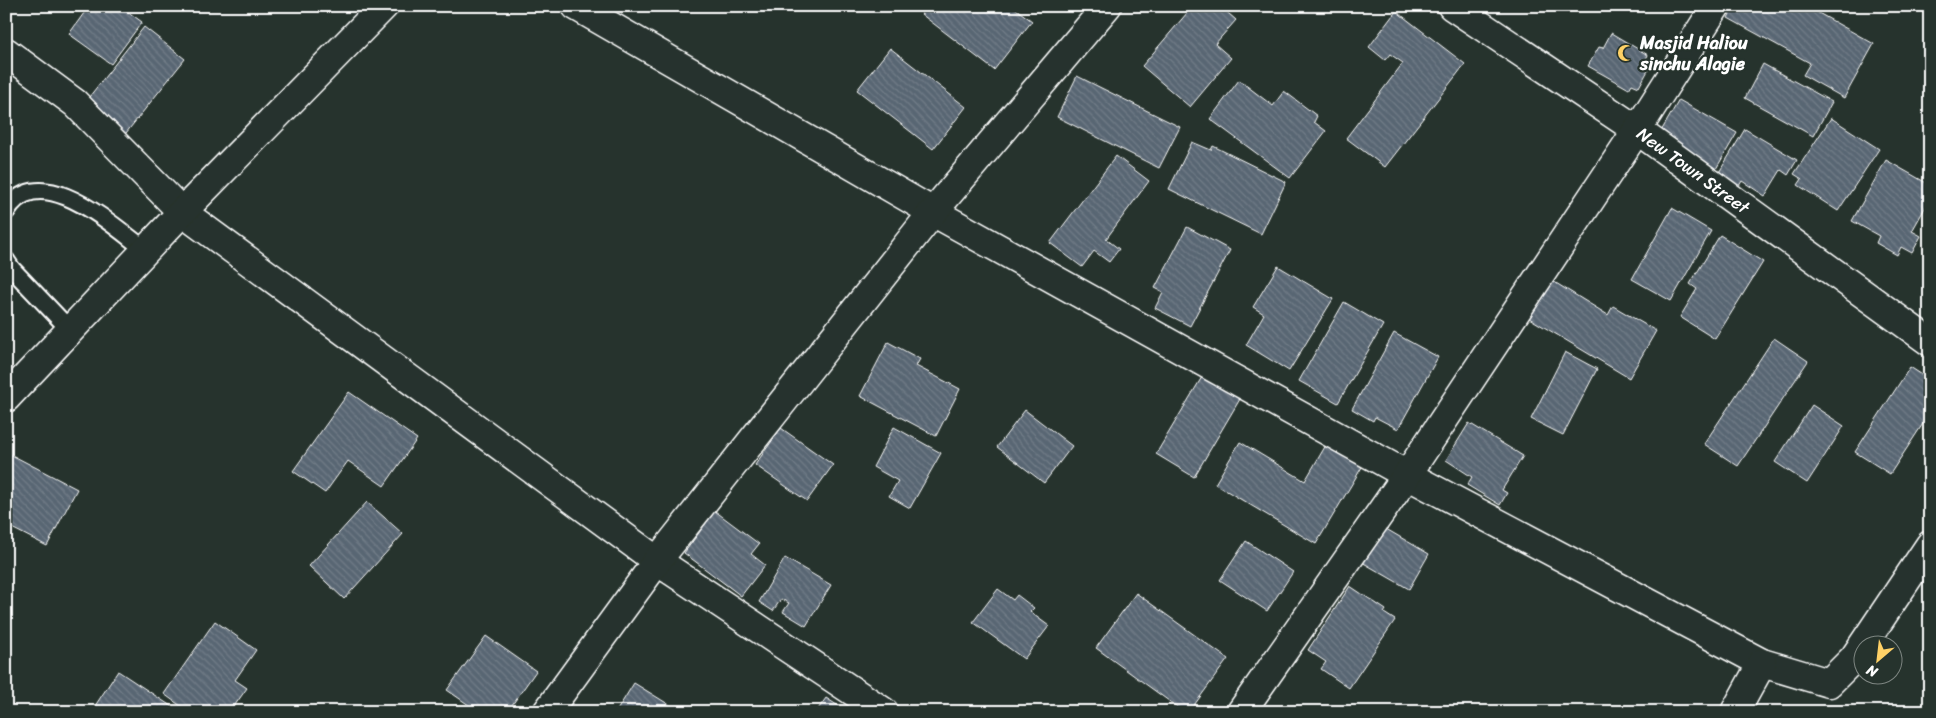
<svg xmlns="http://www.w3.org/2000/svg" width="1936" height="718" font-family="Sriracha,sans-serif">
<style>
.building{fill:url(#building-back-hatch);stroke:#fff}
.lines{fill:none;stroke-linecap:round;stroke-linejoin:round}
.service-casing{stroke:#fff;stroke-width:20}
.minor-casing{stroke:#fff;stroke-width:31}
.tertiary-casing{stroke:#fff;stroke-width:31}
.service{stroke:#26332d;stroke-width:16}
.minor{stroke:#26332d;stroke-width:28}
.tertiary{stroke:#26332d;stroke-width:28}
.labels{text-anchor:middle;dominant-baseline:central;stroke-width:4.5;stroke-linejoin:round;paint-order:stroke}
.poi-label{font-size:18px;font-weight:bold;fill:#fff;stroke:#26332d;text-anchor:start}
.street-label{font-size:18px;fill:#fff;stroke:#26332d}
</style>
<defs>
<pattern id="building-back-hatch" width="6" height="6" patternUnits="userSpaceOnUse" patternTransform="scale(1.25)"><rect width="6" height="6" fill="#596673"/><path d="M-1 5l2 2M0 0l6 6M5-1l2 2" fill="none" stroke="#727d88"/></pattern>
</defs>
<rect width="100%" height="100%" fill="#26332d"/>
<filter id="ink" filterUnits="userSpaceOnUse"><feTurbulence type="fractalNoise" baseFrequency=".02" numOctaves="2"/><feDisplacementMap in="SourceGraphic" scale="10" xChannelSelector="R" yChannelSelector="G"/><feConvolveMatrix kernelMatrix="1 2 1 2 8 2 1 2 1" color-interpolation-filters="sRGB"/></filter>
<g filter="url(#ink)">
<!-- building -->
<path class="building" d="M 89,6 L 120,6 L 142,22 L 111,64 L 69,34 Z
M 927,6 L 1012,6 L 1032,21 L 994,70 L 921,14 Z
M 1193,6 L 1220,6 L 1236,20 L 1215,44 L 1231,58 L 1190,107 L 1142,66 Z
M 1734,6 L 1806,6 L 1874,44 L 1844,98 L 1803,75 L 1810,63 L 1728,18 Z
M 1396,11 L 1465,64 L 1385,167 L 1346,138 L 1403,63 L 1390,54 L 1385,60 L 1369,47 Z
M 144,27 L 185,59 L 122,138 L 82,106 Z
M 1611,33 L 1648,55 L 1645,61 L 1651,65 L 1639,87 L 1632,84 L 1629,89 L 1588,66 L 1599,47 L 1603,48 Z
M 890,48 L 966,107 L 933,149 L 857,90 Z
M 1763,64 L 1832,102 L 1813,136 L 1745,98 Z
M 1077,76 L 1180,127 L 1159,168 L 1057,117 Z
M 1239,80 L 1273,106 L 1284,91 L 1317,116 L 1314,122 L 1326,131 L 1290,178 L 1210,119 Z
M 1679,100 L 1737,133 L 1713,174 L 1656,140 Z
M 1831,118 L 1879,149 L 1838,211 L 1798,185 L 1802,179 L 1794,174 Z
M 1745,129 L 1797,160 L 1788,175 L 1781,170 L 1765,196 L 1742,181 L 1735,192 L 1715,179 Z
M 1192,142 L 1211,150 L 1213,146 L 1286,182 L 1261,234 L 1169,189 Z
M 1116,156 L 1149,181 L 1106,239 L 1119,249 L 1109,262 L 1094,251 L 1082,267 L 1050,243 Z
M 1886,160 L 1930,185 L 1930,199 L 1912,231 L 1921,236 L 1912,253 L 1901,247 L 1897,255 L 1876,243 L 1879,236 L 1852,221 Z
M 1672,208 L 1711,231 L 1671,301 L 1632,279 Z
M 1187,227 L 1230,250 L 1190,326 L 1155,308 L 1163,292 L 1155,288 Z
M 1720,235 L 1763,262 L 1715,339 L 1680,317 L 1697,289 L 1690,284 Z
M 1278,266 L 1333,299 L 1289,371 L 1246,345 L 1264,314 L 1253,307 Z
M 1551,280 L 1608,315 L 1613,306 L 1656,331 L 1629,378 L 1529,318 Z
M 1344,302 L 1383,325 L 1338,403 L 1299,381 Z
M 1394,333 L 1438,357 L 1398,429 L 1375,417 L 1373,421 L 1352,409 Z
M 1774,338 L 1808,361 L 1738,466 L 1704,444 Z
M 888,342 L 920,359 L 916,366 L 960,389 L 936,436 L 860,396 Z
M 1565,352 L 1597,369 L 1563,435 L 1531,419 Z
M 1910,367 L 1930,380 L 1930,413 L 1890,474 L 1855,452 Z
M 1202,377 L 1240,399 L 1194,477 L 1156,454 Z
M 349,392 L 417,439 L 384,486 L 348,461 L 325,493 L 293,471 Z
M 1812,405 L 1844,426 L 1807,483 L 1775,462 Z
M 1025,410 L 1072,446 L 1044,483 L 997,447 Z
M 1469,423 L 1523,456 L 1502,490 L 1507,493 L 1500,505 L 1467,485 L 1472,477 L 1446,460 Z
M 894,427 L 941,453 L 910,508 L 889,496 L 898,481 L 873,467 Z
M 781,428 L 833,465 L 807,501 L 755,465 Z
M 1240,442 L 1305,481 L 1326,445 L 1362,467 L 1316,544 L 1215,484 Z
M 6,452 L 77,489 L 47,546 L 6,525 Z
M 367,502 L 403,534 L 344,599 L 309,566 Z
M 715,511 L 759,544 L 751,554 L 765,565 L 741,596 L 684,553 Z
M 1381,526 L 1429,554 L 1409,589 L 1360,561 Z
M 1246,541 L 1293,572 L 1267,611 L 1220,580 Z
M 785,558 L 831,585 L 806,626 L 783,612 L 789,603 L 781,599 L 773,611 L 759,602 Z
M 1350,586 L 1386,610 L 1384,613 L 1395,620 L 1349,688 L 1321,669 L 1326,662 L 1308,650 Z
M 998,589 L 1013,600 L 1017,595 L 1034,608 L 1030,612 L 1049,626 L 1024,659 L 973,622 Z
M 1136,593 L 1228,659 L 1189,712 L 1184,712 L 1096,648 Z
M 215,621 L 256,650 L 235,680 L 247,688 L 230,712 L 189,712 L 164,694 Z
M 486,636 L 536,671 L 507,712 L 479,712 L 447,690 Z
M 118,671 L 180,712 L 91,712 Z
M 634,683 L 681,712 L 616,712 Z
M 826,698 L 840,707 L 837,712 L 816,712 Z"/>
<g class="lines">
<!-- service casing -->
<g class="service-casing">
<path id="service" d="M 6,212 C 39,156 114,227 147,251
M 6,260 L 12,269 L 71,331"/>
</g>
<!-- minor casing -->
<g class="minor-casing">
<g id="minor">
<path d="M 576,6 L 933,212 L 1407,475 L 1762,663 L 1829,683 L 1854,658 L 1930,545"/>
<path id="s1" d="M 1452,6 L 1637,130 L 1930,342"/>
<path d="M 6,52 L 75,103 L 182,212 L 657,561 L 884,712"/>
<path d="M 547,712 L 657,561 L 933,212 L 1107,6"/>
<path d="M 1241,712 L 1407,475 L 1637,130 L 1716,6"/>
<path d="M 1735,712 L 1762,663"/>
</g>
</g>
<!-- tertiary casing -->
<g class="tertiary-casing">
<path id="tertiary" d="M 6,398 L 182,212 L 384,6"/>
</g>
<!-- service -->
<use href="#service" class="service"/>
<!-- minor -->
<use href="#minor" class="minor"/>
<!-- tertiary -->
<use href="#tertiary" class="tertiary"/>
</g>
</g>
<!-- icons -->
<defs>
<g id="mosque-bare" transform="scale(1.35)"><path d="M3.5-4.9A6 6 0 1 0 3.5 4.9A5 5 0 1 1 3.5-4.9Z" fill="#ffd166" stroke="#26332d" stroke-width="2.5" paint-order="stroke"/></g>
</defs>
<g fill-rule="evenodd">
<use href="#mosque-bare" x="1626" y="53"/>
</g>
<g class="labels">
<!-- poi labels -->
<g class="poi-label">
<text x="1640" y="43">Masjid Haliou<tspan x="1640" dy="21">sinchu Alagie</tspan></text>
</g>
<!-- street labels -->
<g class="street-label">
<text stroke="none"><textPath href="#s1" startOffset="292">New Town Street</textPath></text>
</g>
</g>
<!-- margin -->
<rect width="1936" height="718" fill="none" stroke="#26332d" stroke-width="25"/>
<rect x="12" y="12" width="1911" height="693" fill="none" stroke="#fff" stroke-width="2" filter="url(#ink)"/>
<!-- north arrow -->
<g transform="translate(1878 660) rotate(208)"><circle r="24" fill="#26332d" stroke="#7d8581"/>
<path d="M0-4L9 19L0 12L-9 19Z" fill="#ffd166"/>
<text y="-8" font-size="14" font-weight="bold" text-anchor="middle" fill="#ffffff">N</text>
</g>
</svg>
